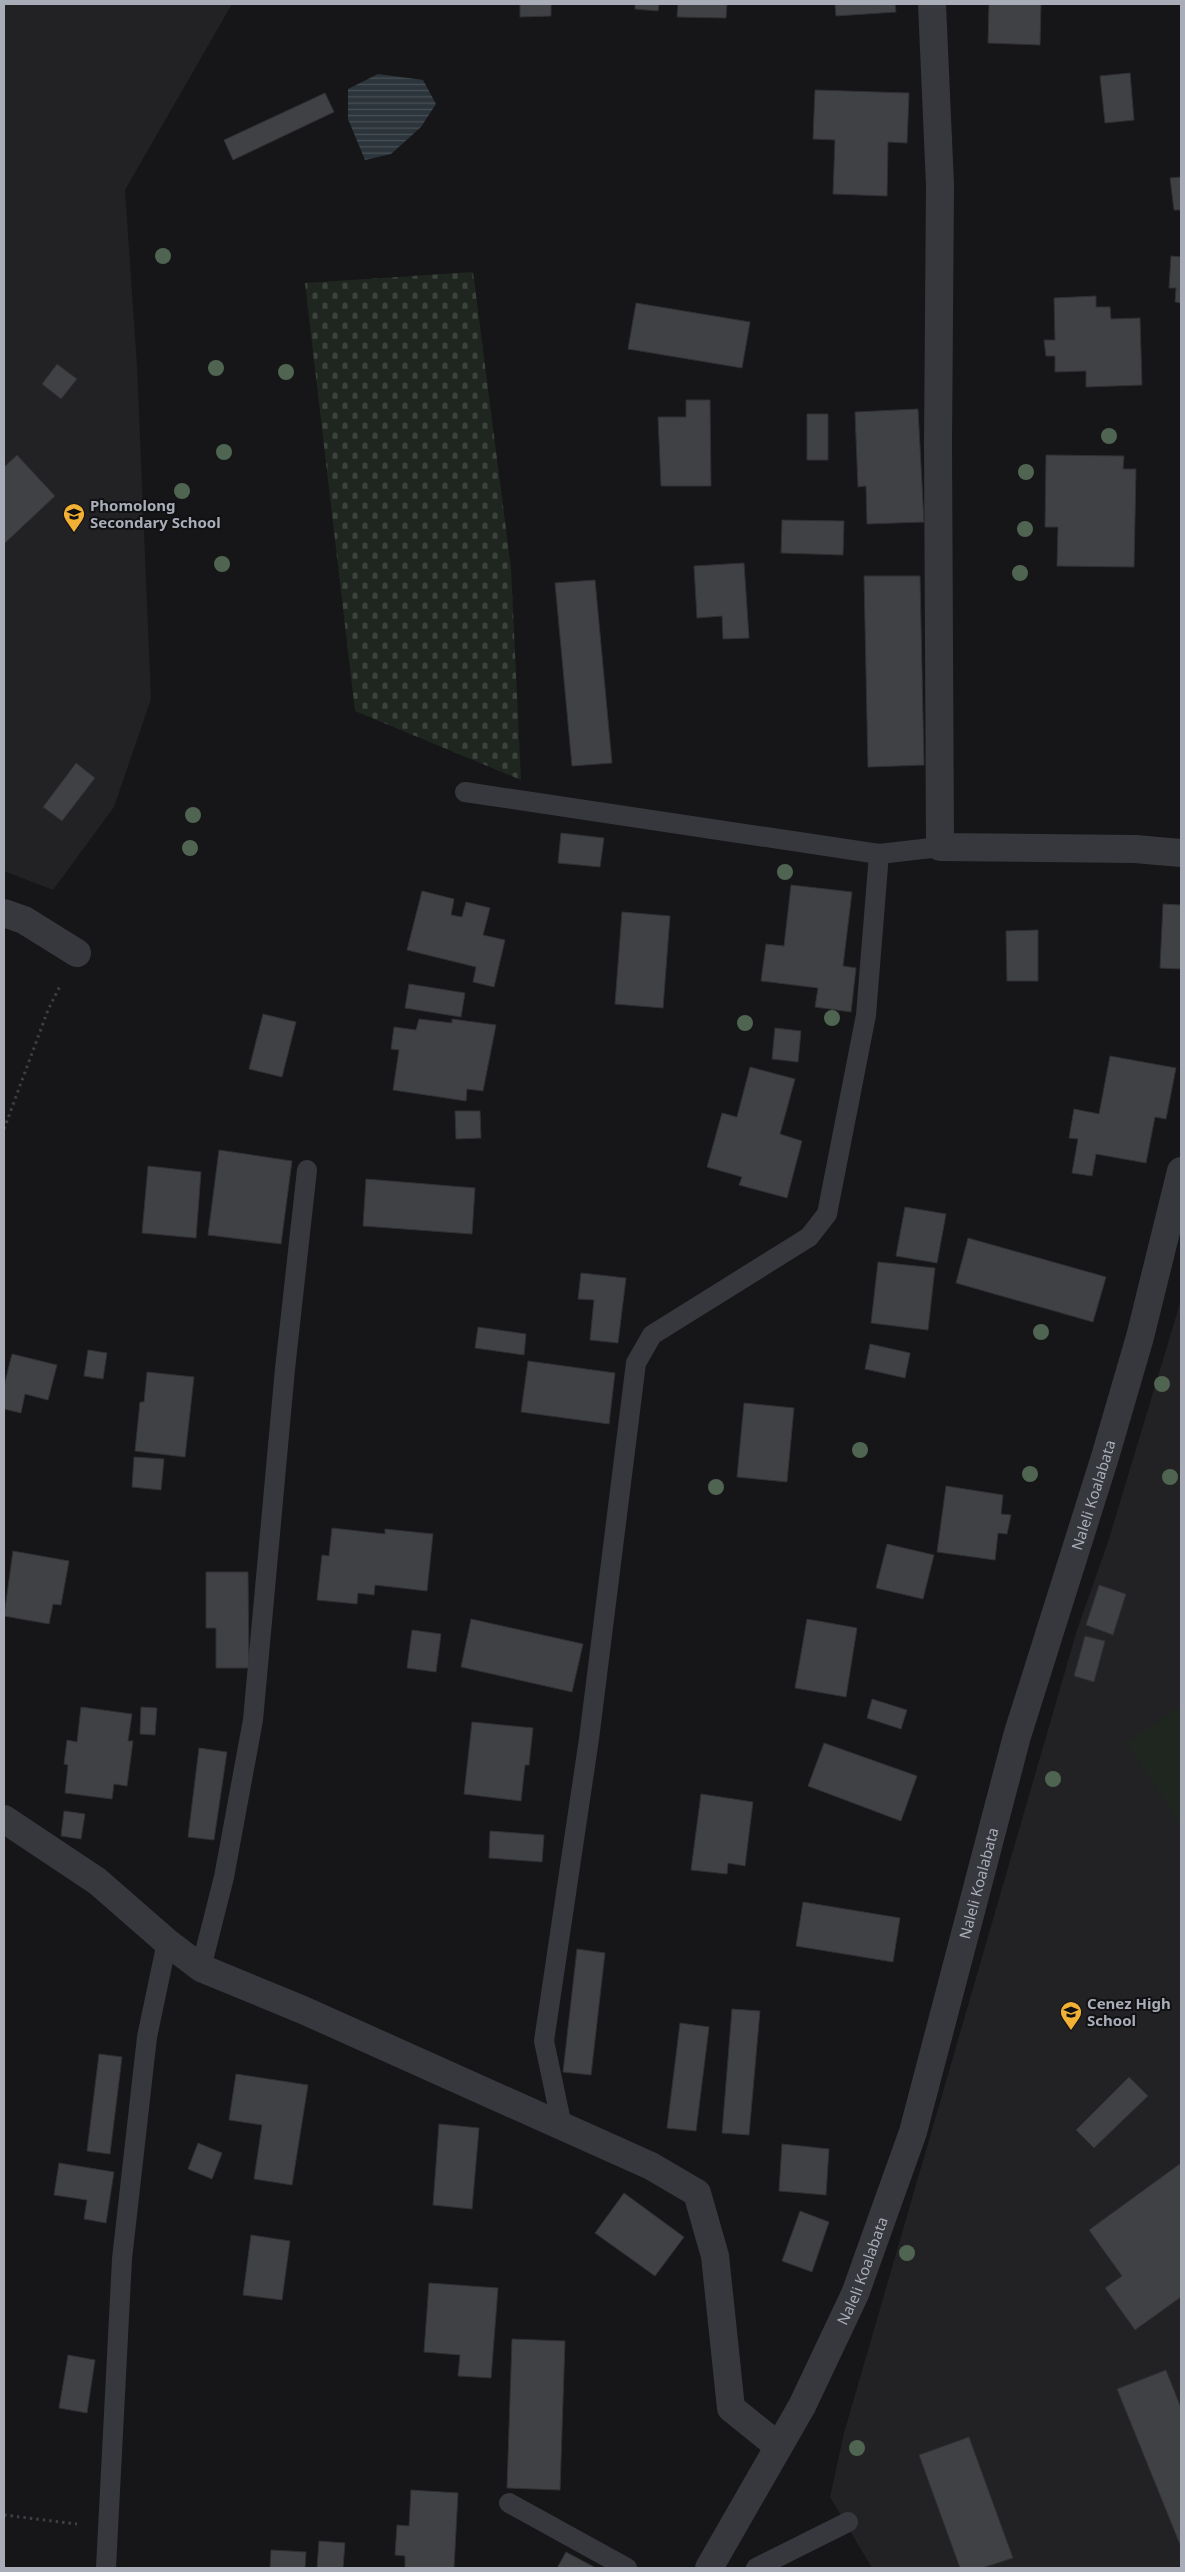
<svg xmlns="http://www.w3.org/2000/svg" width="1185" height="2572" font-family="'Noto Sans',sans-serif">
<style>
.built{fill:#222225}
.cemetery{fill:url(#cemetery-stones)}
.garden{fill:#1e261f}
.water{fill:url(#water-rules)}
.building{fill:#404145;stroke:#303034}
.lines{fill:none;stroke-linecap:round;stroke-linejoin:round}
.path{stroke:#3d3f44;stroke-width:3;stroke-dasharray:2.5 4;stroke-linecap:butt}
.lane{stroke:#37383d;stroke-width:20}
.street{stroke:#37383d;stroke-width:28}
.tree{fill:#506452}
.labels{text-anchor:middle;dominant-baseline:central;stroke-width:4;stroke-linejoin:round;paint-order:stroke}
.poi-label{font-size:15px;font-weight:bold;fill:#a8adb8;stroke:#111113;text-anchor:start}
.street-label{font-size:15px;fill:#a8adb8;stroke:#111113}
</style>
<defs>
<pattern id="cemetery-stones" width="16" height="16" patternUnits="userSpaceOnUse" patternTransform="scale(1.25)"><rect width="16" height="16" fill="#1e261f"/><path d="M2 7V4a2 2 0 0 1 4 0v3zM10 15v-3a2 2 0 0 1 4 0v3z" fill="#3c433d"/></pattern>
<pattern id="water-rules" width="6" height="5" patternUnits="userSpaceOnUse" patternTransform="scale(1.25)"><rect width="6" height="5" fill="#2c353c"/><path d="M0 2.5h6" fill="none" stroke="#485056"/></pattern>
</defs>
<rect width="100%" height="100%" fill="#161618"/>
<!-- built -->
<path class="built" d="M 4,4 L 232,4 L 125,190 L 137,366 L 151,699 L 114,807 L 53,890 L 4,871 Z
M 1181,1300 L 1181,2568 L 872,2568 L 830,2497 L 844,2433 L 1077,1630 L 1108,1542 Z"/>
<!-- cemetery -->
<path class="cemetery" d="M 473,272 L 511,568 L 521,780 L 355,711 L 305,283 Z"/>
<!-- garden -->
<path class="garden" d="M 1181,1706 L 1181,1826 L 1126,1742 Z"/>
<!-- water -->
<path class="water" d="M 378,74 L 423,80 L 436,104 L 421,127 L 391,154 L 365,160 L 348,119 L 348,89 Z"/>
<!-- building -->
<path class="building" d="M 520,4 L 551,4 L 551,16 L 520,17 Z
M 635,4 L 659,4 L 658,11 L 635,9 Z
M 678,4 L 727,4 L 726,18 L 677,17 Z
M 835,4 L 895,4 L 896,12 L 836,16 Z
M 989,4 L 1041,4 L 1040,45 L 988,43 Z
M 1130,73 L 1134,120 L 1105,123 L 1100,76 Z
M 815,90 L 909,93 L 907,143 L 888,142 L 887,196 L 833,194 L 835,140 L 813,139 Z
M 325,93 L 334,112 L 233,160 L 224,140 Z
M 1181,177 L 1181,210 L 1174,210 L 1170,178 Z
M 1171,256 L 1181,257 L 1181,303 L 1175,302 L 1176,288 L 1169,288 Z
M 1096,296 L 1096,307 L 1110,307 L 1111,319 L 1140,318 L 1142,385 L 1086,387 L 1086,371 L 1055,372 L 1055,356 L 1046,356 L 1044,340 L 1055,340 L 1054,298 Z
M 636,303 L 750,322 L 742,368 L 628,349 Z
M 57,364 L 77,379 L 61,399 L 42,384 Z
M 686,400 L 710,400 L 711,486 L 661,486 L 658,417 L 686,417 Z
M 918,409 L 924,522 L 867,524 L 866,486 L 858,487 L 855,412 Z
M 807,414 L 828,414 L 828,460 L 807,460 Z
M 17,455 L 55,496 L 4,544 L 4,467 Z
M 1046,455 L 1124,456 L 1123,469 L 1136,469 L 1134,567 L 1057,566 L 1058,527 L 1045,527 Z
M 782,520 L 844,521 L 843,555 L 781,553 Z
M 744,563 L 749,638 L 723,639 L 722,616 L 697,618 L 694,566 Z
M 864,576 L 920,576 L 924,765 L 868,767 Z
M 595,580 L 612,763 L 572,766 L 555,583 Z
M 76,763 L 95,778 L 62,821 L 43,807 Z
M 561,833 L 604,838 L 600,867 L 558,863 Z
M 791,885 L 852,892 L 843,966 L 856,968 L 851,1012 L 815,1007 L 818,988 L 761,981 L 766,944 L 784,946 Z
M 422,891 L 454,899 L 451,915 L 462,917 L 466,902 L 490,908 L 483,935 L 505,940 L 494,987 L 473,982 L 476,967 L 407,950 Z
M 1163,904 L 1181,905 L 1181,969 L 1160,968 Z
M 622,912 L 670,916 L 663,1008 L 615,1004 Z
M 1038,930 L 1038,981 L 1007,981 L 1006,931 Z
M 409,984 L 465,993 L 461,1017 L 405,1008 Z
M 263,1014 L 296,1022 L 282,1077 L 249,1069 Z
M 419,1019 L 452,1023 L 452,1019 L 496,1025 L 483,1091 L 467,1089 L 466,1101 L 393,1090 L 399,1050 L 391,1049 L 394,1027 L 416,1030 Z
M 775,1028 L 801,1031 L 798,1062 L 772,1059 Z
M 1110,1056 L 1176,1068 L 1166,1119 L 1155,1117 L 1146,1163 L 1096,1154 L 1092,1176 L 1072,1173 L 1078,1139 L 1069,1138 L 1074,1109 L 1099,1114 Z
M 750,1067 L 795,1079 L 780,1134 L 802,1141 L 787,1198 L 739,1185 L 742,1177 L 707,1167 L 722,1113 L 737,1117 Z
M 455,1111 L 480,1111 L 481,1138 L 456,1139 Z
M 219,1150 L 292,1161 L 281,1244 L 208,1235 Z
M 148,1166 L 201,1172 L 196,1238 L 142,1233 Z
M 366,1179 L 475,1188 L 472,1234 L 363,1226 Z
M 905,1207 L 946,1214 L 937,1263 L 896,1256 Z
M 968,1238 L 1106,1277 L 1093,1322 L 956,1283 Z
M 878,1262 L 935,1268 L 928,1330 L 871,1323 Z
M 581,1273 L 626,1278 L 618,1343 L 590,1340 L 594,1300 L 578,1299 Z
M 478,1327 L 526,1334 L 524,1355 L 475,1348 Z
M 870,1344 L 910,1353 L 905,1378 L 865,1369 Z
M 88,1350 L 107,1353 L 103,1379 L 84,1376 Z
M 12,1354 L 57,1365 L 48,1400 L 25,1394 L 21,1413 L 4,1409 L 4,1386 Z
M 528,1361 L 615,1373 L 609,1424 L 521,1412 Z
M 147,1372 L 194,1377 L 185,1457 L 135,1451 L 140,1402 L 144,1402 Z
M 744,1403 L 794,1408 L 787,1482 L 737,1477 Z
M 134,1457 L 164,1459 L 161,1490 L 132,1487 Z
M 946,1486 L 1003,1495 L 1001,1514 L 1011,1515 L 1007,1534 L 998,1533 L 995,1560 L 937,1552 Z
M 332,1528 L 385,1534 L 385,1529 L 433,1534 L 427,1591 L 375,1585 L 374,1595 L 358,1593 L 357,1604 L 317,1600 L 322,1555 L 329,1556 Z
M 887,1544 L 934,1555 L 923,1599 L 876,1588 Z
M 13,1551 L 69,1561 L 61,1605 L 53,1604 L 49,1624 L 4,1616 Z
M 206,1572 L 248,1572 L 249,1668 L 216,1668 L 216,1628 L 206,1628 Z
M 1099,1585 L 1126,1594 L 1113,1635 L 1086,1625 Z
M 471,1619 L 583,1644 L 572,1692 L 461,1667 Z
M 807,1619 L 857,1628 L 846,1697 L 795,1688 Z
M 412,1630 L 441,1634 L 436,1672 L 407,1668 Z
M 1085,1636 L 1105,1641 L 1094,1682 L 1074,1676 Z
M 872,1699 L 907,1710 L 901,1729 L 867,1718 Z
M 81,1707 L 132,1714 L 128,1741 L 133,1741 L 127,1786 L 114,1784 L 112,1799 L 65,1793 L 68,1765 L 64,1764 L 67,1740 L 77,1742 Z
M 141,1707 L 157,1708 L 155,1735 L 140,1734 Z
M 472,1722 L 533,1728 L 529,1765 L 525,1765 L 521,1801 L 464,1794 Z
M 824,1743 L 917,1776 L 901,1821 L 808,1786 Z
M 199,1748 L 227,1752 L 214,1840 L 188,1837 Z
M 701,1794 L 753,1802 L 745,1866 L 728,1863 L 727,1874 L 691,1870 Z
M 64,1811 L 85,1814 L 81,1839 L 61,1836 Z
M 490,1831 L 544,1835 L 542,1862 L 489,1858 Z
M 803,1902 L 900,1918 L 893,1962 L 796,1946 Z
M 577,1949 L 605,1953 L 591,2075 L 563,2072 Z
M 732,2009 L 760,2011 L 749,2135 L 722,2133 Z
M 680,2023 L 709,2027 L 696,2131 L 667,2128 Z
M 99,2054 L 122,2057 L 110,2154 L 87,2151 Z
M 236,2074 L 308,2085 L 292,2185 L 254,2179 L 262,2125 L 229,2120 Z
M 1129,2077 L 1148,2096 L 1094,2148 L 1076,2130 Z
M 439,2124 L 479,2128 L 472,2209 L 433,2205 Z
M 198,2143 L 222,2153 L 212,2179 L 188,2169 Z
M 782,2144 L 829,2149 L 826,2195 L 779,2191 Z
M 59,2163 L 114,2172 L 106,2223 L 84,2219 L 87,2200 L 54,2195 Z
M 1181,2163 L 1181,2297 L 1135,2330 L 1105,2288 L 1122,2276 L 1089,2230 Z
M 624,2193 L 684,2237 L 655,2276 L 595,2233 Z
M 800,2211 L 829,2222 L 812,2272 L 782,2261 Z
M 251,2235 L 290,2241 L 282,2300 L 243,2295 Z
M 429,2283 L 498,2288 L 491,2378 L 458,2376 L 460,2355 L 424,2352 Z
M 512,2339 L 565,2341 L 560,2490 L 507,2488 Z
M 68,2355 L 95,2360 L 87,2413 L 59,2408 Z
M 1166,2370 L 1181,2408 L 1181,2547 L 1117,2389 Z
M 969,2437 L 1013,2558 L 982,2568 L 960,2568 L 919,2455 Z
M 411,2490 L 458,2493 L 454,2568 L 405,2568 L 405,2556 L 395,2555 L 397,2525 L 409,2526 Z
M 319,2541 L 345,2543 L 343,2568 L 317,2568 Z
M 271,2550 L 306,2552 L 305,2568 L 270,2568 Z
M 566,2552 L 596,2568 L 557,2568 Z"/>
<g class="lines">
<!-- path -->
<path class="path" d="M 4,1129 L 48,1010 L 61,984
M 4,2515 L 77,2524"/>
<!-- lane -->
<path class="lane" d="M 465,792 L 879,854
M 201,1968 L 224,1877 L 253,1720 L 285,1369 L 307,1170
M 562,2126 L 544,2041 L 589,1739 L 636,1363 L 652,1335 L 809,1237 L 827,1214 L 866,1015 L 879,854 L 940,847
M 509,2503 L 627,2568
M 106,2568 L 122,2259 L 147,2037 L 167,1942
M 756,2568 L 848,2522"/>
<!-- street -->
<g class="street">
<path d="M 932,4 L 940,185 L 938,444 L 940,847 L 1135,849 L 1181,853"/>
<path d="M 4,913 L 24,920 L 77,953"/>
<path d="M 4,1819 L 97,1881 L 167,1942 L 201,1968 L 303,2010 L 651,2166 L 697,2193 L 715,2256 L 731,2408 L 778,2446"/>
<path id="s1" d="M 709,2568 L 802,2406 L 855,2294 L 913,2132 L 1017,1736 L 1105,1457 L 1140,1337 L 1181,1171"/>
</g>
</g>
<!-- trees -->
<g class="tree">
<circle cx="163" cy="256" r="8"/>
<circle cx="216" cy="368" r="8"/>
<circle cx="286" cy="372" r="8"/>
<circle cx="1109" cy="436" r="8"/>
<circle cx="224" cy="452" r="8"/>
<circle cx="1026" cy="472" r="8"/>
<circle cx="182" cy="491" r="8"/>
<circle cx="1025" cy="529" r="8"/>
<circle cx="222" cy="564" r="8"/>
<circle cx="1020" cy="573" r="8"/>
<circle cx="193" cy="815" r="8"/>
<circle cx="190" cy="848" r="8"/>
<circle cx="785" cy="872" r="8"/>
<circle cx="832" cy="1018" r="8"/>
<circle cx="745" cy="1023" r="8"/>
<circle cx="1041" cy="1332" r="8"/>
<circle cx="1162" cy="1384" r="8"/>
<circle cx="860" cy="1450" r="8"/>
<circle cx="1030" cy="1474" r="8"/>
<circle cx="1170" cy="1477" r="8"/>
<circle cx="716" cy="1487" r="8"/>
<circle cx="1053" cy="1779" r="8"/>
<circle cx="907" cy="2253" r="8"/>
<circle cx="857" cy="2448" r="8"/>
</g>
<!-- icons -->
<defs>
<g id="school-pin" transform="scale(1.125)"><path d="M0 17L-7.5 6A9.5 9.5 0 1 1 7.5 6Z" fill="#f2b134" stroke="#111113"/><path d="M0-5L7-2L0 1L-7-2ZM-4 1L0 2.5L4 1V4Q0 6-4 4Z" fill="#111"/></g>
</defs>
<g fill-rule="evenodd">
<use href="#school-pin" x="74" y="514"/>
<use href="#school-pin" x="1071" y="2012"/>
</g>
<g class="labels">
<!-- poi labels -->
<g class="poi-label">
<text x="90" y="505">Phomolong<tspan x="90" dy="17">Secondary School</tspan></text>
<text x="1087" y="2003">Cenez High<tspan x="1087" dy="17">School</tspan></text>
</g>
<!-- street labels -->
<g class="street-label">
<text stroke="none"><textPath href="#s1" startOffset="1145">Naleli Koalabata</textPath></text>
<text stroke="none"><textPath href="#s1" startOffset="740">Naleli Koalabata</textPath></text>
<text stroke="none"><textPath href="#s1" startOffset="335">Naleli Koalabata</textPath></text>
</g>
</g>
<!-- border -->
<rect width="1185" height="2572" fill="none" stroke="#a8adb8" stroke-width="10"/>
</svg>
